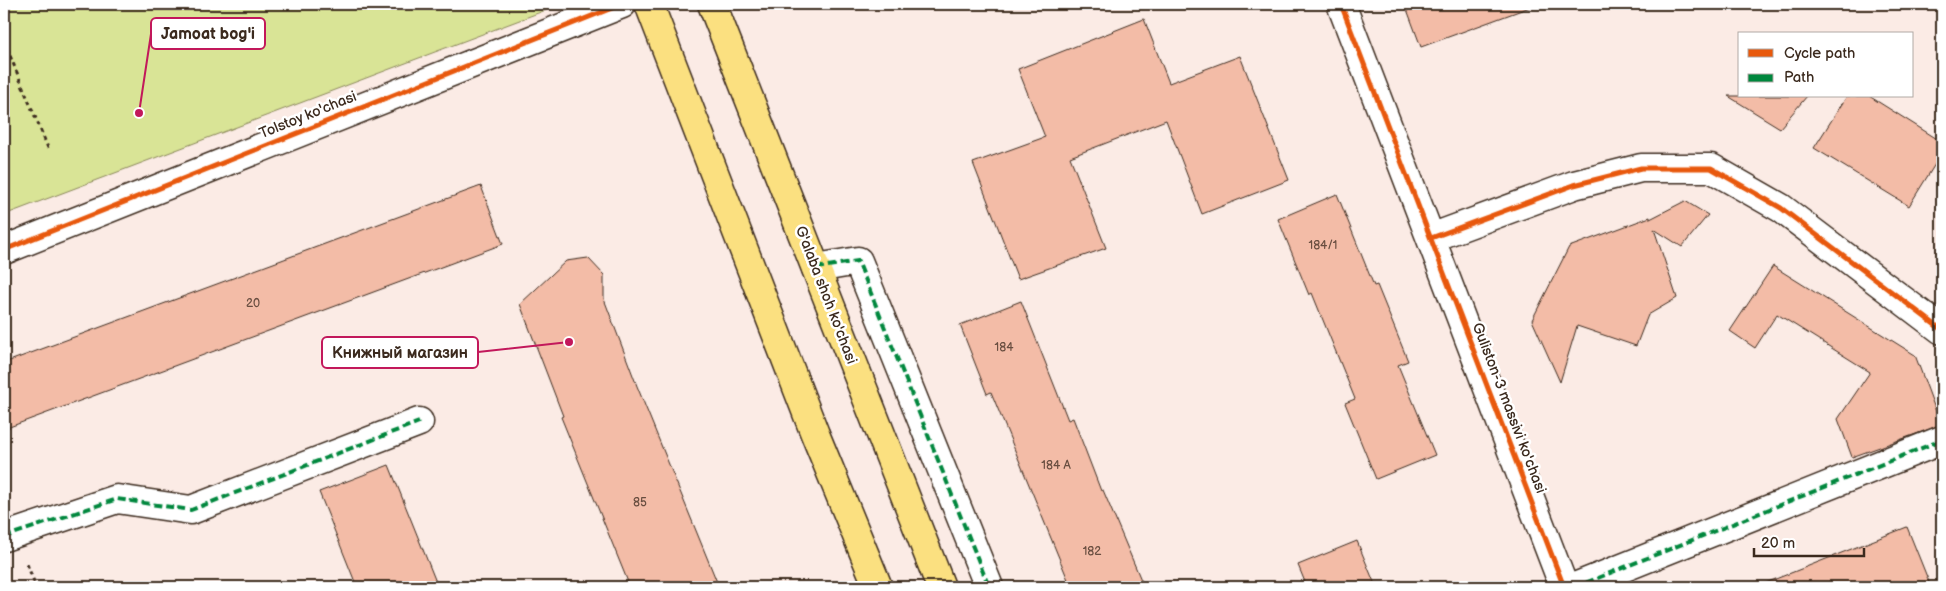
<svg xmlns="http://www.w3.org/2000/svg" width="1946" height="591" font-family="'Balsamiq Sans',sans-serif">
<style>
.green{fill:#d9e496;stroke:#8a875a}
.building{fill:#f3bca7;stroke:#3b2a1e}
.lines{fill:none;stroke-linecap:round;stroke-linejoin:round}
.minor-casing{stroke:#3b2a1e;stroke-width:31}
.tertiary-casing{stroke:#3b2a1e;stroke-width:31}
.primary-casing{stroke:#3b2a1e;stroke-width:31}
.path{stroke:#3b2a1e;stroke-width:3;stroke-dasharray:4 4;stroke-linecap:butt}
.minor{stroke:#fff;stroke-width:28}
.tertiary{stroke:#fff;stroke-width:28}
.primary{stroke:#fbe080;stroke-width:28}
.quiet{stroke:#00873e;stroke-width:4;stroke-dasharray:8 4;stroke-linecap:butt}
.cycleway-casing{stroke:#fff;stroke-width:8}
.cycleway{stroke:#e8590c;stroke-width:5}
.labels{text-anchor:middle;dominant-baseline:central;stroke-width:5;stroke-linejoin:round;paint-order:stroke}
.number-label{font-size:12px;fill:#694e40}
.street-label{font-size:15px;fill:#3b2a1e;stroke:#fff}
.leader{fill:none;stroke:#c2185b;stroke-width:2}
.callout-dot{fill:#c2185b;stroke:#fff;stroke-width:2}
.callout{fill:#fff;stroke:#c2185b;stroke-width:2}
.callout-label{font-size:16px;text-anchor:middle;font-weight:bold;fill:#3b2a1e}
</style>
<rect width="100%" height="100%" fill="#fbebe5"/>
<filter id="ink" filterUnits="userSpaceOnUse"><feTurbulence type="fractalNoise" baseFrequency=".02" numOctaves="2"/><feDisplacementMap in="SourceGraphic" scale="10" xChannelSelector="R" yChannelSelector="G"/><feConvolveMatrix kernelMatrix="1 2 1 2 8 2 1 2 1" color-interpolation-filters="sRGB"/></filter>
<g filter="url(#ink)">
<!-- green -->
<path class="green" d="M 4,4 L 543,4 L 546,10 L 4,215 Z"/>
<!-- building -->
<path class="building" d="M 1405,4 L 1529,4 L 1530,7 L 1421,47 Z
M 1144,19 L 1169,83 L 1240,56 L 1289,180 L 1202,214 L 1166,120 L 1070,157 L 1106,248 L 1018,279 L 973,163 L 1045,137 L 1018,69 Z
M 1728,96 L 1807,96 L 1780,128 Z
M 1847,96 L 1869,96 L 1942,142 L 1942,153 L 1909,206 L 1814,148 Z
M 481,186 L 503,244 L 4,429 L 4,363 Z
M 1337,194 L 1374,286 L 1377,285 L 1408,361 L 1398,365 L 1435,455 L 1376,479 L 1345,403 L 1355,399 L 1312,293 L 1309,295 L 1278,219 Z
M 1685,201 L 1708,215 L 1682,247 L 1654,229 L 1677,298 L 1648,315 L 1636,346 L 1577,326 L 1560,382 L 1532,320 L 1569,247 L 1650,217 L 1650,219 Z
M 588,258 L 604,275 L 604,299 L 637,386 L 719,587 L 630,587 L 561,417 L 563,416 L 520,304 L 566,261 Z
M 1773,266 L 1915,355 L 1941,425 L 1852,457 L 1838,419 L 1870,372 L 1777,314 L 1755,348 L 1730,331 Z
M 1021,301 L 1068,420 L 1073,418 L 1101,491 L 1103,490 L 1144,587 L 1071,587 L 991,392 L 987,394 L 960,325 Z
M 389,465 L 438,587 L 357,587 L 319,492 Z
M 1907,527 L 1931,587 L 1758,587 L 1758,586 Z
M 1357,541 L 1376,587 L 1307,587 L 1298,565 Z"/>
<g class="lines">
<!-- minor casing -->
<g class="minor-casing">
<path id="minor" d="M 1341,4 L 1564,587
M 1431,238 L 1574,185 L 1641,168 L 1711,168 L 1781,208 L 1942,330
M 816,268 L 858,261 L 989,587
M 4,537 L 117,499 L 191,510 L 419,422
M 1575,587 L 1942,440"/>
</g>
<!-- tertiary casing -->
<g class="tertiary-casing">
<path id="tertiary" d="M 4,250 L 622,4"/>
</g>
<!-- primary casing -->
<g class="primary-casing">
<path id="primary" d="M 649,4 L 815,434 L 878,587
M 712,4 L 941,587"/>
</g>
<!-- path -->
<path class="path" d="M 4,41 L 48,148
M 27,564 L 36,587"/>
<!-- minor -->
<use href="#minor" class="minor"/>
<!-- tertiary -->
<use href="#tertiary" class="tertiary"/>
<!-- primary -->
<use href="#primary" class="primary"/>
<!-- quiet -->
<path class="quiet" d="M 816,268 L 858,261 L 989,587
M 4,537 L 117,499 L 191,510 L 419,422
M 1575,587 L 1942,440"/>
<!-- cycleway casing -->
<g class="cycleway-casing">
<path id="cycleway" d="M 1341,4 L 1564,587
M 1431,238 L 1574,185 L 1641,168 L 1711,168 L 1781,208 L 1942,330
M 4,250 L 622,4"/>
</g>
<!-- cycleway -->
<use href="#cycleway" class="cycleway"/>
</g>
</g>
<g class="labels">
<!-- number labels -->
<g class="number-label">
<text x="1323" y="245">184/1</text>
<text x="253" y="303">20</text>
<text x="1004" y="347">184</text>
<text x="1056" y="465">184 А</text>
<text x="640" y="502">85</text>
<text x="1092" y="551">182</text>
</g>
<!-- street labels -->
<g class="street-label">
<text transform="translate(308 115) rotate(-22)">Tolstoy ko'chasi</text>
<text transform="translate(826 295) rotate(69)">G'alaba shoh ko'chasi</text>
<text transform="translate(1509 408) rotate(69)">Guliston-3 massivi ko'chasi</text>
</g>
</g>
<!-- callouts -->
<path class="leader" d="M139 113L151 34M569 342L478 352"/>
<g class="callout-dot">
<circle cx="139" cy="113" r="5"/>
<circle cx="569" cy="342" r="5"/>
</g>
<g class="callout">
<rect x="151" y="18" width="114" height="31" rx="5"/>
<rect x="322" y="337" width="156" height="31" rx="5"/>
</g>
<g class="callout-label">
<text x="208" y="39">Jamoat bog'i</text>
<text x="400" y="358">Книжный магазин</text>
</g>
<!-- margin -->
<rect width="1946" height="591" fill="none" stroke="#fff" stroke-width="20"/>
<rect x="10" y="10" width="1926" height="571" fill="none" stroke="#3b2a1e" stroke-width="2" filter="url(#ink)"/>
<!-- legend -->
<rect x="1738" y="32" width="175" height="65" fill="#ffffff" stroke="#b1aaa5"/>
<rect x="1748" y="49" width="25" height="8" fill="#e8590c" stroke="#b1aaa5"/>
<text x="1784" y="58" font-size="15" fill="#3b2a1e">Cycle path</text>
<rect x="1748" y="74" width="25" height="8" fill="#00873e" stroke="#b1aaa5"/>
<text x="1784" y="82" font-size="15" fill="#3b2a1e">Path</text>
<!-- scale -->
<path d="M1754 548v8h110v-8" fill="none" stroke="#3b2a1e" stroke-width="2.5"/>
<text x="1761" y="548" font-size="15" fill="#3b2a1e" stroke="#ffffff" stroke-width="4" paint-order="stroke">20 m</text>
</svg>
